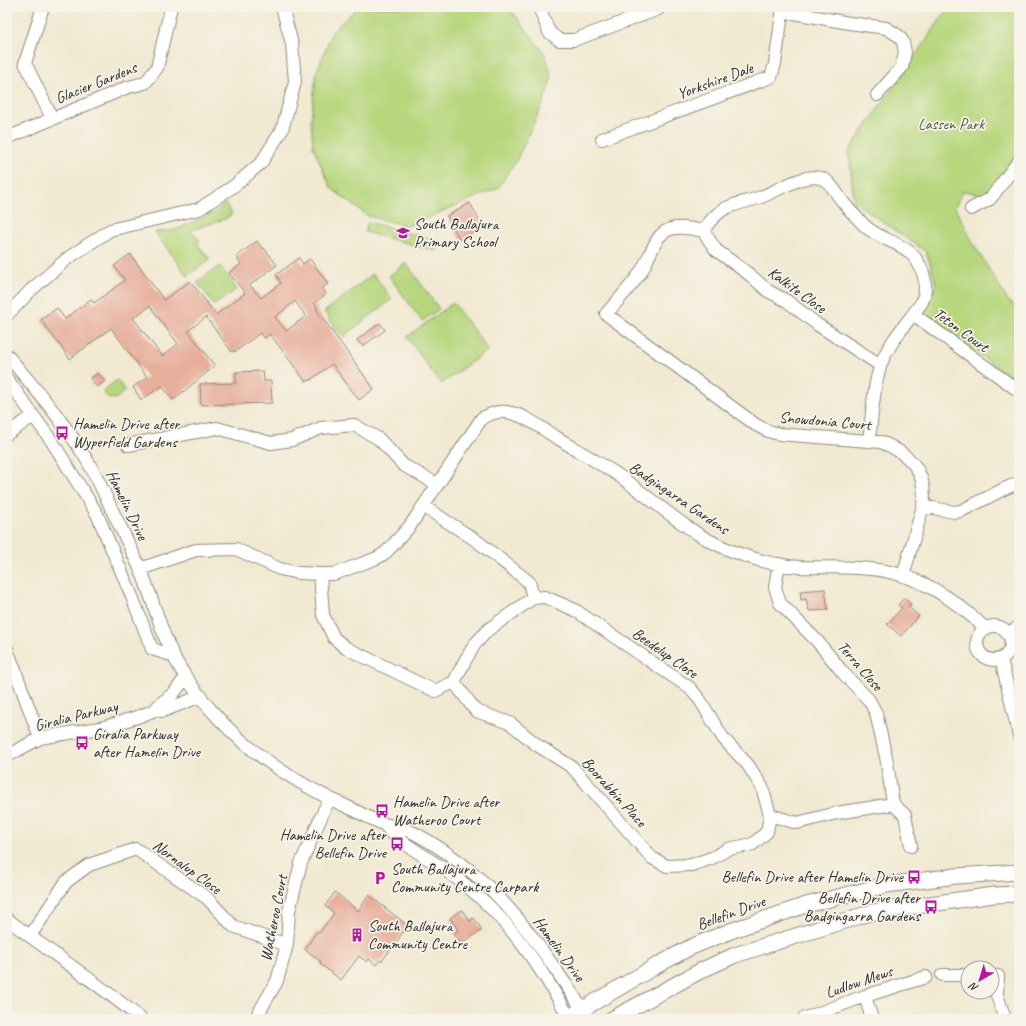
<svg xmlns="http://www.w3.org/2000/svg" width="1026" height="1026" font-family="Caveat,sans-serif">
<style>
.green{fill:#b7d77e;stroke:#718154}
.building{fill:#e7ae9b;fill-rule:evenodd}
.lines{fill:none;stroke-linecap:round;stroke-linejoin:round}
.minor-casing{stroke:#8e8a7e;stroke-width:14}
.major-casing{stroke:#8e8a7e;stroke-width:17}
.minor{stroke:#fff;stroke-width:12}
.major{stroke:#fff;stroke-width:15}
.labels{text-anchor:middle;dominant-baseline:central;stroke-width:3.5;stroke-linejoin:round;paint-order:stroke}
.street-label{font-size:16px;fill:#2b2b2b;stroke:#f7f3e8}
.park-label{font-size:16px;fill:#4e5640;stroke:#f7f3e8}
.poi-label{font-size:16px;fill:#2b2b2b;stroke:#f7f3e8;text-anchor:start}
</style>
<rect width="100%" height="100%" fill="#f7f3e8"/>
<filter id="ink" filterUnits="userSpaceOnUse"><feTurbulence type="fractalNoise" baseFrequency=".025" numOctaves="2"/><feDisplacementMap in="SourceGraphic" scale="8" xChannelSelector="R" yChannelSelector="G"/><feConvolveMatrix kernelMatrix="1 2 1 2 8 2 1 2 1" color-interpolation-filters="sRGB"/></filter>
<filter id="wash" filterUnits="userSpaceOnUse"><feTurbulence type="fractalNoise" baseFrequency=".012" numOctaves="4" result="noise"/><feDisplacementMap in="SourceGraphic" scale="16" xChannelSelector="R" yChannelSelector="G"/><feGaussianBlur stdDeviation="0.9" result="paint"/><feColorMatrix in="noise" values="0 0 0 0 0 0 0 0 0 0 0 0 0 0 0 0 0 1.4 0 .05"/><feComposite in="paint" operator="in"/></filter>
<g filter="url(#wash)">
<rect width="100%" height="100%" fill="#f1e9d1"/>
<!-- green -->
<path class="green" d="M 358,7 L 509,7 L 545,54 L 552,77 L 544,101 L 516,161 L 498,188 L 408,226 L 368,216 L 331,188 L 313,147 L 311,120 L 316,74 L 332,32 Z
M 949,7 L 1019,7 L 1019,153 L 986,195 L 963,191 L 955,207 L 973,243 L 1008,301 L 1019,310 L 1019,383 L 923,314 L 936,285 L 929,260 L 925,251 L 854,202 L 849,151 Z
M 225,203 L 232,214 L 225,219 L 191,230 L 200,241 L 197,244 L 210,259 L 187,276 L 155,232 L 176,230 L 218,211 L 223,204 Z
M 368,222 L 438,241 L 436,251 L 365,232 Z
M 406,263 L 439,309 L 422,321 L 389,276 Z
M 220,266 L 237,289 L 214,305 L 197,282 Z
M 373,274 L 392,299 L 343,337 L 324,312 Z
M 453,303 L 488,350 L 441,384 L 407,337 Z
M 117,380 L 125,391 L 115,399 L 108,398 L 103,391 Z"/>
<g id="blocks">
<!-- building -->
<path class="building" d="M 470,203 L 483,227 L 460,240 L 447,216 Z
M 257,241 L 263,249 L 264,248 L 277,265 L 250,285 L 261,298 L 281,283 L 276,275 L 299,258 L 303,264 L 310,259 L 328,284 L 322,288 L 326,294 L 314,303 L 318,308 L 316,309 L 374,389 L 359,400 L 332,364 L 309,381 L 308,380 L 306,382 L 270,334 L 264,338 L 260,333 L 235,352 L 235,350 L 232,352 L 206,317 L 188,331 L 215,366 L 173,400 L 162,386 L 141,400 L 133,387 L 147,377 L 111,328 L 70,359 L 41,320 L 57,308 L 65,319 L 91,299 L 94,303 L 125,280 L 114,266 L 130,254 L 164,300 L 190,281 L 216,315 L 245,293 L 229,273 L 241,264 L 236,257 ZM 295,301 L 306,316 L 286,331 L 275,317 ZM 150,306 L 178,344 L 162,356 L 133,318 Z
M 380,323 L 385,330 L 363,346 L 357,340 Z
M 263,371 L 264,381 L 271,381 L 272,403 L 201,405 L 200,384 L 236,383 L 236,372 Z
M 98,373 L 105,381 L 97,387 L 90,379 Z
M 825,589 L 828,610 L 809,611 L 806,599 L 801,600 L 800,591 Z
M 904,598 L 911,604 L 908,607 L 919,616 L 901,636 L 887,624 L 902,608 L 898,605 Z
M 335,892 L 358,911 L 369,895 L 408,926 L 382,961 L 380,960 L 376,965 L 369,959 L 367,962 L 359,956 L 341,980 L 320,964 L 321,962 L 305,949 L 317,931 L 319,933 L 334,913 L 325,906 Z
M 462,910 L 470,921 L 474,918 L 482,930 L 460,944 L 454,933 L 458,930 L 450,918 Z"/>
</g>
</g>
<g filter="url(#ink)">
<use href="#blocks" fill-opacity="0" stroke="#8e8a7e" stroke-width="1"/>
<g class="lines">
<!-- minor casing -->
<g class="minor-casing">
<path id="minor" d="M 43,7 L 25,63 L 52,118
M 539,7 L 549,32 L 559,40 L 574,40 L 656,10 L 661,7
M 783,11 L 849,23 L 886,28 L 899,36 L 903,42 L 905,52 L 902,67 L 877,95
M 7,138 L 128,87 L 145,83 L 157,68 L 171,7
M 602,139 L 771,77 L 775,64 L 783,7
M 971,209 L 990,199 L 1019,161
M 703,231 L 716,250 L 750,275 L 768,291 L 787,301 L 818,325 L 880,365
M 913,314 L 1019,391
M 7,315 L 31,290 L 68,258 L 110,230 L 199,209 L 234,186 L 261,163 L 282,130 L 295,82 L 292,44 L 282,7
M 7,355 C 37,391 69,427 92,469 C 101,485 108,502 116,518 C 124,534 132,551 140,568 C 155,603 163,645 186,677 C 195,691 209,708 220,720 C 257,759 303,787 352,809 C 362,814 371,819 381,823 C 393,827 403,827 416,834 C 479,868 518,914 558,973 C 568,988 579,1003 588,1019
M 7,379 L 53,443 L 97,514 L 131,594 L 152,649 L 174,656
M 7,434 L 33,416
M 869,441 C 872,418 873,386 881,364 C 889,342 908,322 922,302 C 926,292 926,283 923,273 C 912,240 884,245 864,225 C 856,217 849,210 843,202 C 836,194 832,182 821,178 C 816,177 811,177 806,178 C 790,182 776,191 761,197 C 750,201 737,203 726,208 C 716,213 709,222 703,231 C 690,228 671,224 661,235 C 655,240 647,262 642,270 C 632,286 618,300 606,314 L 756,425 L 768,431 L 779,434 L 881,442 C 911,454 928,473 923,506 L 903,576
M 128,445 L 217,428 L 271,443 L 292,440 L 321,428 L 354,425 L 379,439 L 403,465 L 437,484
M 423,506 L 477,541 L 529,582 L 533,598
M 923,506 L 954,512 L 961,511 L 1006,488 L 1019,483
M 140,569 L 196,550 L 236,549 L 280,569 L 299,573 L 320,574 L 334,574 L 345,570 L 377,558 L 385,553 L 392,546 L 410,526 L 482,418 C 492,413 500,410 511,413 C 527,416 542,429 556,437 C 575,449 596,461 615,473 C 643,492 669,516 698,534 C 727,552 766,565 800,567 C 828,568 857,566 885,571 C 923,578 958,602 986,629
M 320,574 L 323,615 L 334,638 L 346,648 L 435,691 L 454,682 L 476,711 L 510,723 L 537,745 L 572,767 L 652,858 L 667,866 L 691,865 L 712,858 L 728,849 L 753,844 L 767,832 L 770,815 L 762,787 L 748,765 L 723,738 L 700,700 L 690,688 L 575,610 L 545,597 L 533,598 L 489,629 L 475,644 L 466,659 L 454,682
M977 643a17 17 0 1 1 34 0a17 17 0 1 1-34 0Z
M 1007,634 L 1019,627
M 7,649 L 40,738
M 1001,659 L 1019,736
M 155,710 L 163,711 L 201,696
M 7,756 L 40,738 L 105,727 L 140,716 L 155,710 L 159,705 L 174,693 L 186,677
M 893,804 L 905,815 L 911,846
M 770,815 L 797,823 L 837,813 L 893,804 L 887,762 L 876,713 L 869,700 L 844,674 L 818,642 L 780,603 L 775,587 L 779,564
M 383,823 C 388,829 394,836 400,840 C 421,855 443,867 463,883 C 509,919 542,969 570,1019
M 7,919 C 51,953 98,983 141,1019
M 30,936 L 66,882 L 89,865 L 136,849 L 207,898 L 233,926 L 287,945
M 942,975 L 968,975
M 992,976 L 998,976 L 997,995 L 1005,1019
M 865,996 L 872,1019
M 255,1019 L 277,981 L 287,945 L 289,911 L 301,863 L 329,799
M 803,1019 L 865,996 L 926,977"/>
</g>
<!-- major casing -->
<g class="major-casing">
<path id="major" d="M 566,1019 L 656,966 L 691,947 L 733,930 L 806,905 L 886,885 L 956,876 L 1019,872
M 612,1019 L 702,970 L 735,955 L 873,912 L 994,895 L 1019,894"/>
</g>
<!-- minor -->
<use href="#minor" class="minor"/>
<!-- major -->
<use href="#major" class="major"/>
</g>
</g>
<!-- icons -->
<defs>
<g id="school-bare" transform="scale(1.08)"><path d="M0-5L7-2L0 1L-7-2ZM-4 1L0 2.5L4 1V4Q0 6-4 4Z" fill="#b5179e" stroke="#f7f3e8" stroke-width="2.5" paint-order="stroke"/></g>
<g id="bus-bare" transform="scale(1.08)"><path d="M-5-6H5V4H4V6H2V4H-2V6H-4V4H-5ZM-3.5-4V0h7V-4ZM-3.5 1.2v1.5H-2V1.2ZM2 1.2v1.5H3.5V1.2Z" fill="#b5179e" stroke="#f7f3e8" stroke-width="2.5" paint-order="stroke"/></g>
<g id="parking-bare" transform="scale(1.08)"><path d="M-3.5-5.5H1a3.5 3.5 0 0 1 0 7H-1V5.5H-3.5ZM-1-3.4V-.6H.8a1.4 1.4 0 0 0 0-2.8Z" fill="#b5179e" stroke="#f7f3e8" stroke-width="2.5" paint-order="stroke"/></g>
<g id="building-bare" transform="scale(1.08)"><path d="M-4-6H4V6H1V3H-1V6H-4ZM-2.5-4.3h1.7v1.8h-1.7ZM.8-4.3h1.7v1.8H.8ZM-2.5-1h1.7V.8h-1.7ZM.8-1h1.7V.8H.8Z" fill="#b5179e" stroke="#f7f3e8" stroke-width="2.5" paint-order="stroke"/></g>
</defs>
<g fill-rule="evenodd">
<use href="#school-bare" x="403" y="233"/>
<use href="#bus-bare" x="62" y="433"/>
<use href="#bus-bare" x="82" y="743"/>
<use href="#bus-bare" x="382" y="811"/>
<use href="#bus-bare" x="397" y="844"/>
<use href="#bus-bare" x="914" y="877"/>
<use href="#parking-bare" x="380" y="878"/>
<use href="#bus-bare" x="931" y="907"/>
<use href="#building-bare" x="357" y="935"/>
</g>
<g class="labels">
<!-- street labels -->
<g class="street-label">
<text transform="translate(715 81) rotate(-20)">Yorkshire Dale</text>
<text transform="translate(96 83) rotate(-22)">Glacier Gardens</text>
<text transform="translate(797 290) rotate(36)">Kalkite Close</text>
<text transform="translate(961 330) rotate(36)">Teton Court</text>
<text transform="translate(825 421) rotate(5)">Snowdonia Court</text>
<text transform="translate(679 498) rotate(34)">Badgingarra Gardens</text>
<text transform="translate(127 505) rotate(64)">Hamelin Drive</text>
<text transform="translate(665 653) rotate(35)">Beedelup Close</text>
<text transform="translate(860 666) rotate(49)">Terra Close</text>
<text transform="translate(76 716) rotate(-14)">Giralia Parkway</text>
<text transform="translate(614 792) rotate(48)">Boorabbin Place</text>
<text transform="translate(187 867) rotate(36)">Nornalup Close</text>
<text transform="translate(731 913) rotate(-20)">Bellefin Drive</text>
<text transform="translate(274 918) rotate(-79)">Watheroo Court</text>
<text transform="translate(559 949) rotate(54)">Hamelin Drive</text>
<text transform="translate(859 982) rotate(-19)">Ludlow Mews</text>
</g>
<!-- park labels -->
<g class="park-label">
<text x="951" y="124">Lassen Park</text>
</g>
<!-- poi labels -->
<g class="poi-label">
<text x="414" y="224">South Ballajura<tspan x="414" dy="18">Primary School</tspan></text>
<text x="73" y="424">Hamelin Drive after<tspan x="73" dy="18">Wyperfield Gardens</tspan></text>
<text x="93" y="734">Giralia Parkway<tspan x="93" dy="18">after Hamelin Drive</tspan></text>
<text x="393" y="802">Hamelin Drive after<tspan x="393" dy="18">Watheroo Court</tspan></text>
<text x="386" y="835" text-anchor="end">Hamelin Drive after<tspan x="386" dy="18">Bellefin Drive</tspan></text>
<text x="391" y="869">South Ballajura<tspan x="391" dy="18">Community Centre Carpark</tspan></text>
<text x="903" y="877" text-anchor="end">Bellefin Drive after Hamelin Drive</text>
<text x="920" y="898" text-anchor="end">Bellefin Drive after<tspan x="920" dy="18">Badgingarra Gardens</tspan></text>
<text x="368" y="926">South Ballajura<tspan x="368" dy="18">Community Centre</tspan></text>
</g>
</g>
<!-- margin -->
<rect width="1026" height="1026" fill="none" stroke="#f7f3e8" stroke-width="24"/>
<!-- north arrow -->
<g transform="translate(980 980) rotate(218)"><circle r="19" fill="#f7f3e8" stroke="#a5a39c"/>
<path d="M0-3L7 15L0 10L-7 15Z" fill="#b5179e"/>
<text y="-6" font-size="11" font-weight="bold" text-anchor="middle" fill="#2b2b2b">N</text>
</g>
</svg>
